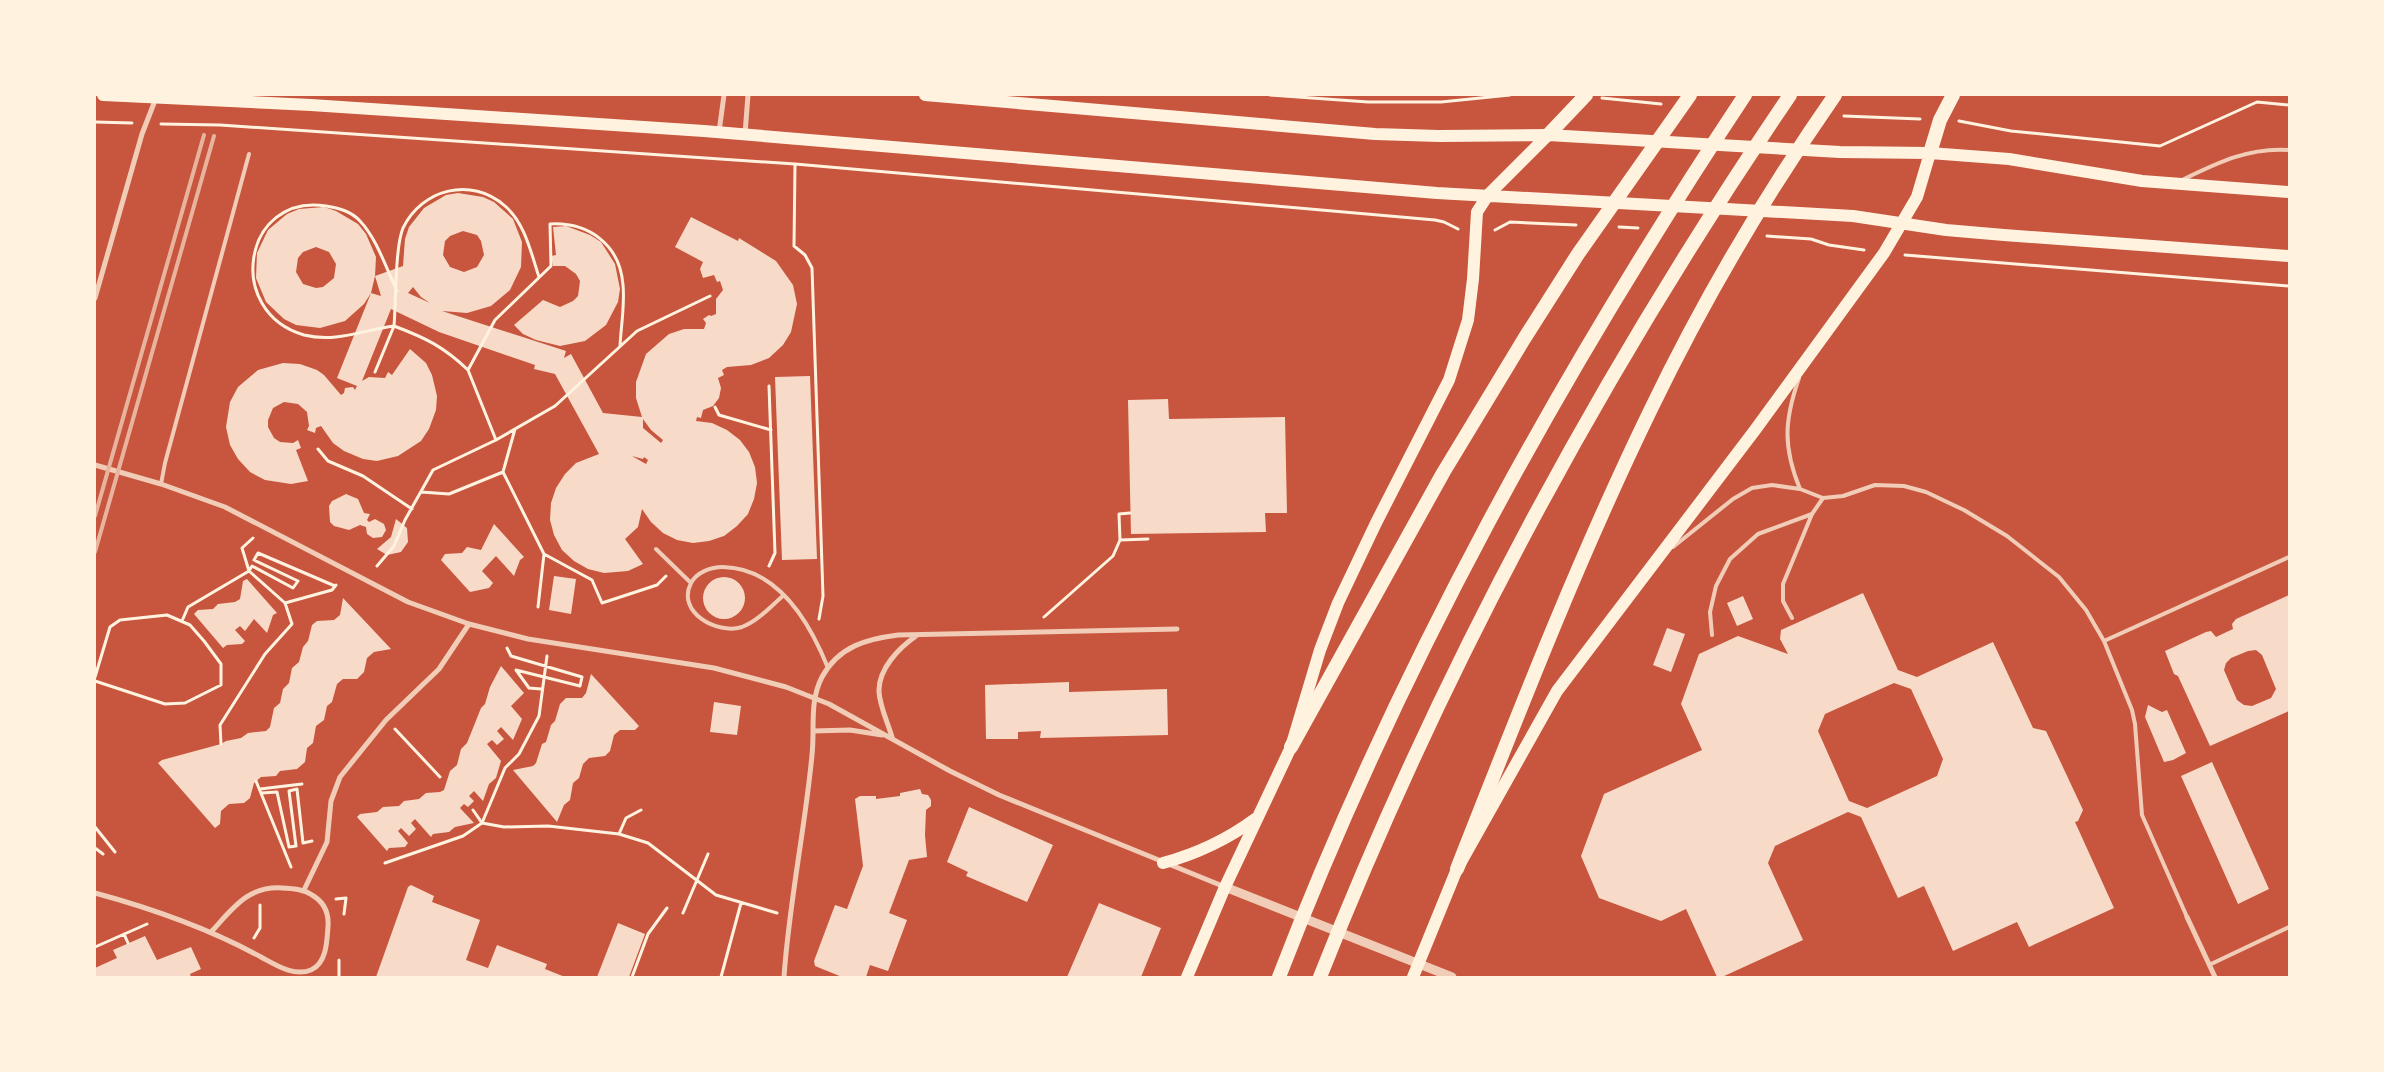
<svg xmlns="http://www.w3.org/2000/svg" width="2384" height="1072" font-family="Karla,sans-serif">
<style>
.building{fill:#f7dbc8;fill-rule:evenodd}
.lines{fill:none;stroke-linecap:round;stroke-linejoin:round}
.path{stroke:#fff3e0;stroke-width:3}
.service{stroke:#f1ccb7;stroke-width:4}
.minor{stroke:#f1ccb7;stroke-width:5}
.tertiary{stroke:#f1ccb7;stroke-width:9}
.primary{stroke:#fff3e0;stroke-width:12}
.trunk{stroke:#fff3e0;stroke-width:14}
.rail{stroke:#e9b49f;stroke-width:4}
</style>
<rect width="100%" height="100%" fill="#c8553d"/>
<!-- building -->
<path class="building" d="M 458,193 L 483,197 L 494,202 L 513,219 L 522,242 L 521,267 L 510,290 L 491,306 L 467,313 L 442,311 L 566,351 L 564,358 L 571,354 L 603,413 L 642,417 L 636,398 L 636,382 L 646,354 L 669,334 L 684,329 L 704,329 L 706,323 L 703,319 L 709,315 L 711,316 L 716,314 L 716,299 L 723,290 L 720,281 L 717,282 L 714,275 L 703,278 L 700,269 L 703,262 L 675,247 L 691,217 L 738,241 L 739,238 L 776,261 L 793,285 L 797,304 L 791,332 L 783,345 L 769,358 L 751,365 L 727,367 L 722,370 L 724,375 L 718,378 L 721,388 L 719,398 L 713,406 L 703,410 L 701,418 L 697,417 L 696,421 L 712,423 L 727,430 L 740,440 L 749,452 L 755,467 L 757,483 L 754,499 L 748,514 L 737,526 L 724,536 L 709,541 L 693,543 L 677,540 L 663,533 L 651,522 L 642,509 L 638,527 L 625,539 L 643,564 L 628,571 L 604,573 L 588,569 L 574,561 L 562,550 L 554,535 L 550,520 L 551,503 L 556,488 L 565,474 L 576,463 L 599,454 L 555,374 L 534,369 L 535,365 L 439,332 L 391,309 L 362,381 L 369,377 L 385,378 L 388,372 L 392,375 L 410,349 L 426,363 L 432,375 L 437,396 L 436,410 L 429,429 L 421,441 L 398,456 L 377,461 L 363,459 L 344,451 L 333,443 L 321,426 L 316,428 L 315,433 L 307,430 L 309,426 L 307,412 L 298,404 L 284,402 L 273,408 L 268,420 L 268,427 L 274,438 L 280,442 L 293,443 L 298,440 L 301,448 L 296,450 L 308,481 L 291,484 L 265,480 L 250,472 L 238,459 L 230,445 L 226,427 L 230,402 L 238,387 L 258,370 L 283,363 L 300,364 L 317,370 L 324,375 L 341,395 L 344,393 L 345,388 L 353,387 L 355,390 L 357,386 L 337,378 L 371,293 L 381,296 L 375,276 L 371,293 L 364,304 L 345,321 L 320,328 L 296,325 L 284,319 L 266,302 L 256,278 L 257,253 L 268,230 L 287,214 L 299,209 L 324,207 L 336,211 L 358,224 L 366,234 L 376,257 L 375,276 L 403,266 L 405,239 L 409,227 L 424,208 L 446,195 ZM 463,231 L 477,235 L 481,241 L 484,255 L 477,267 L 464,272 L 450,267 L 443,255 L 445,241 L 450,236 ZM 316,247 L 329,252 L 336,264 L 334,278 L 323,287 L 316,288 L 303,284 L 296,272 L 298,258 L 303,252 ZM 413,287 L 421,297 L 430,303 L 408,293 ZM 643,419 L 651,430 L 663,440 L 661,443 L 643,428 ZM 632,456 L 643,459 L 644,457 L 648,460 L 646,464 Z
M 566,226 L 590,235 L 601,242 L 615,264 L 620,289 L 618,302 L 606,325 L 585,341 L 560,346 L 536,340 L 523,334 L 514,325 L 543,300 L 560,307 L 573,301 L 578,296 L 580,281 L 576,274 L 565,266 L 553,266 L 551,256 L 556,255 L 553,227 Z
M 810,376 L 817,559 L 782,560 L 775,377 Z
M 1168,399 L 1169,419 L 1285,417 L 1287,513 L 1265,513 L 1266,532 L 1131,534 L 1128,400 Z
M 346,494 L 358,499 L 364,513 L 370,514 L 367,520 L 369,522 L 375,519 L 384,524 L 386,530 L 382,537 L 373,538 L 367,534 L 366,527 L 360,525 L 349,530 L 334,526 L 330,522 L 329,506 L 332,501 Z
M 396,519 L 407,528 L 408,542 L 401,552 L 387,555 L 377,549 L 391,537 Z
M 494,524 L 524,557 L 520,560 L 514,576 L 496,556 L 482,571 L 493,583 L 489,588 L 470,592 L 441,560 L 445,554 L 462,553 L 467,547 L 481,550 Z
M 554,576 L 576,579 L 571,614 L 549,610 Z
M703 598a21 21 0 1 1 42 0a21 21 0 1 1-42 0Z
M 247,579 L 277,613 L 273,615 L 267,633 L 254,619 L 245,631 L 240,626 L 235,630 L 245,641 L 242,644 L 227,645 L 223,648 L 194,614 L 198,610 L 213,609 L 218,604 L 235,602 L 240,599 L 243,581 Z
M 1863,593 L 1898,670 L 1917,677 L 1993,642 L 2033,728 L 2046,731 L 2083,810 L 2078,821 L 2075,822 L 2114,908 L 2029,947 L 2017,922 L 1953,951 L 1924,886 L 1898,898 L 1861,817 L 1848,812 L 1775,846 L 1768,863 L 1803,940 L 1722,977 L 1717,977 L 1686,909 L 1661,921 L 1599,898 L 1581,856 L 1604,794 L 1702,750 L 1681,704 L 1699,654 L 1738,636 L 1788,654 L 1780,639 L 1781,630 ZM 1894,683 L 1911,689 L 1943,759 L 1937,776 L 1867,808 L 1849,801 L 1818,731 L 1825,714 Z
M 2289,595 L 2289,711 L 2210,746 L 2178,676 L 2174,674 L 2165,651 L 2206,632 L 2211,631 L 2216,637 L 2233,629 L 2232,624 L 2236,619 ZM 2256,650 L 2262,655 L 2276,689 L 2271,698 L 2252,706 L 2244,705 L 2237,700 L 2224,670 L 2226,663 L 2231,658 L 2248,651 Z
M 1743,596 L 1753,619 L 1737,626 L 1727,603 Z
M 343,598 L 391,649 L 374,652 L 367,658 L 364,672 L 357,679 L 343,679 L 337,684 L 332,702 L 327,706 L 324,720 L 316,726 L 313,743 L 307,748 L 305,762 L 297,769 L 280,771 L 276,776 L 261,777 L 254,783 L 250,798 L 244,803 L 229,804 L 221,811 L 220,824 L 215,828 L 158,763 L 162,760 L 221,744 L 226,741 L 241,738 L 248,733 L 266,731 L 270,727 L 274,708 L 280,703 L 283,689 L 289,683 L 292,668 L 299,662 L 303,647 L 308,641 L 312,625 L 317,621 L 334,620 L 340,615 Z
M 1667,628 L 1685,634 L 1671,672 L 1653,665 Z
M 501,666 L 524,693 L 511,706 L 522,719 L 513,740 L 501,727 L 497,731 L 504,739 L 497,745 L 492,740 L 487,744 L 501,761 L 496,778 L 489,784 L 483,801 L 474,791 L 469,796 L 474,801 L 468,807 L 464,804 L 460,808 L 474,823 L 455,827 L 449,832 L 433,834 L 431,837 L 415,819 L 411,823 L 416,829 L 409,836 L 401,828 L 398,831 L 408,843 L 405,847 L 389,848 L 387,851 L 357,817 L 360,814 L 377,812 L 383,807 L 399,806 L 404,801 L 419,799 L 426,793 L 440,792 L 444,790 L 450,771 L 457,765 L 461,749 L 467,743 L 481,708 L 485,704 L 490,687 Z
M 591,674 L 639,726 L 635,730 L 620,730 L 614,735 L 610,751 L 605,756 L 589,758 L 583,764 L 579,778 L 573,783 L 570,800 L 564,805 L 557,822 L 513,770 L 533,766 L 536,763 L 542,744 L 546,742 L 551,725 L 555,721 L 560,704 L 566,698 L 582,698 L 586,693 Z
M 1069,682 L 1069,692 L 1167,689 L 1168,735 L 1040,738 L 1041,731 L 1018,732 L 1018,739 L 986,739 L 985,685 Z
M 714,702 L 741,706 L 737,735 L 710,732 Z
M 2148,705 L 2162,712 L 2167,710 L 2186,753 L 2173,760 L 2164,762 L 2145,717 Z
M 2212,762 L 2269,889 L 2238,904 L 2181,776 Z
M 920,789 L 922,794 L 928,795 L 931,800 L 931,806 L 926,810 L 925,835 L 927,857 L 909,860 L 889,913 L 907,920 L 888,971 L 870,965 L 866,977 L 842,977 L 815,966 L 814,961 L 835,905 L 847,909 L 863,866 L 855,799 L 860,796 L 876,796 L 876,799 L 900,796 L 900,793 Z
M 969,807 L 1053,845 L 1027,902 L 966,876 L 968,872 L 947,862 Z
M 411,885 L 434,896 L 432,902 L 480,920 L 466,960 L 488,968 L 497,945 L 547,964 L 545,969 L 565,977 L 376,977 L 408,887 Z
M 1099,903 L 1161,928 L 1141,977 L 1067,977 Z
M 618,923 L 645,934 L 629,977 L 597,977 Z
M 145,936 L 157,960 L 191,947 L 201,969 L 190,974 L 191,977 L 95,977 L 95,968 L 117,958 L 113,950 Z"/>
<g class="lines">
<!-- path -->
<path class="path" d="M 1270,95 L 1368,102 L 1441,102 L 1510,95
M 1602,98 L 1661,104
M 1844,116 L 1920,119
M 1959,121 L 2011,131 L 2160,146 L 2257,102 L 2289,105
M 95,122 L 132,123
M 161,124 L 220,125 L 795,164 L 1435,220 L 1444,222 L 1458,229
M 795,164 L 794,246 L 805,255 L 812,268 L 823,596 L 819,619
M 1619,227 L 1638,228
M 1495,230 L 1510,222 L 1576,225
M 1767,236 L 1811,239 L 1829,245 L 1864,250
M 1905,255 L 2289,286
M 468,370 C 444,347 426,338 394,326 C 396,303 395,247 403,228 C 422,189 471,176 505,206 C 525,223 531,253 539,277
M 375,372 L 394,326 C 363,330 336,343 304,335 C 224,312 243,193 326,206 C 338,208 351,211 360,221 C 377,239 386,268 397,291
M 769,386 L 775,553 L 769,566
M 715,407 L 719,415 L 771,430
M 496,440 L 468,370 L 495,320 L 551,266 L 550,224 C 588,222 620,244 623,285 C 625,304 621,326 620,346
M 318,449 L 328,461 L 363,476 L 412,509
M 503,472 L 515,429
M 421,492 L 449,494 L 503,472 L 544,554 L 538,607
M 253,538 L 242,548 L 249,571 L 285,603
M 1120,540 L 1148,539
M 544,554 L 592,580 L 602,603 L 657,585 L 666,576
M 377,566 L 394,546 L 405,520 L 433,470 L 496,440 L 555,406 L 637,331 L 710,296
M 285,603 L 332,590 L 336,585
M 1044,617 L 1113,556 L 1120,540 L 1119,514 L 1130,513
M 182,621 L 188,607 L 249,571 L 252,566 L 293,588 L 298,581 L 254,560 L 258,553 L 335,586
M 507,648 L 511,656 L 582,677 L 580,686 L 516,670 L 529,688 L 541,689
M 95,677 L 110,627 L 120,620 L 167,615 L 190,625 L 204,641 L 221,664 L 221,685 L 185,703 L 165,704 L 95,681
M 395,729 L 440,777
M 221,744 L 220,725 L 265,654 L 292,624 L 285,603
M 256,781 L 291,867
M 260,789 L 302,784
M 262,793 L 277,792 L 289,847 L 296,846 L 289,791 L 297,789 L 303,843 L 312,841
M 473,810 L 482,823 L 504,827 L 548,826 L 619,834 L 648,843 L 716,895 L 777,913
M 95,827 L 115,852
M 619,834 L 626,818 L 641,810
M 95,848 L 103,854
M 385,863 L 463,836 L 482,823 L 505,768 L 519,754 L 539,716 L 547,656
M 336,899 L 346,898 L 344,914
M 683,913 L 708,854
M 124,934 L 128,943
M 254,938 L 260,928 L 260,905
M 95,947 L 147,924
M 339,960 L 339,977
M 632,977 L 648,934 L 667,908
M 721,977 L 741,903"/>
<!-- service -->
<path class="service" d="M 2182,180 C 2217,163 2249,147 2289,150
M 1799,378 C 1784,421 1783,447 1800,489
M 161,484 L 165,463 L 249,154
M 1673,547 L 1733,499 L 1752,488 L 1772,485 L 1800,489 L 1823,498 L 1843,496 L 1875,485 L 1904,486 L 1926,492 L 1964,510 L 2007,536 L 2059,577 L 2086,610 L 2104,641 L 2132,710 L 2135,724 L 2142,815 L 2187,917
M 656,549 L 691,583
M 784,595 C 771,606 758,621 742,627 C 717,635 676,612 691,583 C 697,572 711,567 723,567 C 778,568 810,623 828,668
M 1792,618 L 1783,601 L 1783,584 L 1812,514
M 1712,635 L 1710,612 L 1716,586 L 1730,559 L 1758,534 L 1812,514 L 1823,498
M 2104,641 L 2289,557
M 2209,965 L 2289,927"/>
<!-- minor -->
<path class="minor" d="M 719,132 L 724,95
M 745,134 L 748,95
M 95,298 L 142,134 L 156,98
M 95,465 L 161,484 L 225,507 L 408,602 L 469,624 L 528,639 L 714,668 L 786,687 L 829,704 L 950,771 L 999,795 L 1225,887
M 813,731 L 850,730 L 882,735
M 892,737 C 888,723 880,707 879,692 C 878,669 899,648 916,636
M 304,890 L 327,842 L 331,801 L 340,777 L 386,720 L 439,669 L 469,624
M 95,893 C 154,909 208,928 261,957 C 276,965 294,977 311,970 C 327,963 327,940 328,926 C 329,912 324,902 312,895 C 303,889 294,889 283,888 C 249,885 233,908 212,931
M 2187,917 L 2215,977
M 784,977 C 789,903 805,829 812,755 C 815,728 809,702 822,677 C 839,646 867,639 898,635 L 1177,629"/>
<!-- tertiary -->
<path class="tertiary" d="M 1225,887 L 1452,977"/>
<!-- primary -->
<path class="primary" d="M 103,95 L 311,105 L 704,131 L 1437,193 L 1853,216 L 1946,230 L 2004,235 L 2289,256
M 925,95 L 1375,134 L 1439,136 L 1548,135 L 1840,152 L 1930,153 L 2009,159 L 2142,181 L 2289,192
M 1163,863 C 1196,854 1228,839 1255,819
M 1187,977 L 1225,887 L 1291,747 L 1320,650 L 1338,603 L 1376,523 L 1449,380 L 1468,320 L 1473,279 L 1477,212 L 1488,195 L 1548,135
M 1413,977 L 1457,869 L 1557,691 L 1755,430 L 1884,253 L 1917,197 L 1930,153"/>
<!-- trunk -->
<path class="trunk" d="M 1548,135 L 1586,95
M 1930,153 L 1940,120 L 1953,95
M 1291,747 L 1443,473 L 1524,339 L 1578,254 L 1690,95
M 1457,869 C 1518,714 1578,559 1651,409 C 1703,301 1766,194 1835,95
M 1279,977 C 1399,665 1561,373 1745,95
M 1320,977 C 1443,666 1602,372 1790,95"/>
<!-- rail -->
<path class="rail" d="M 95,516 L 204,135
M 95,552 L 214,136"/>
</g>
<!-- border -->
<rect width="2384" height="1072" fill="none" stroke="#fff3e0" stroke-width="192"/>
</svg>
